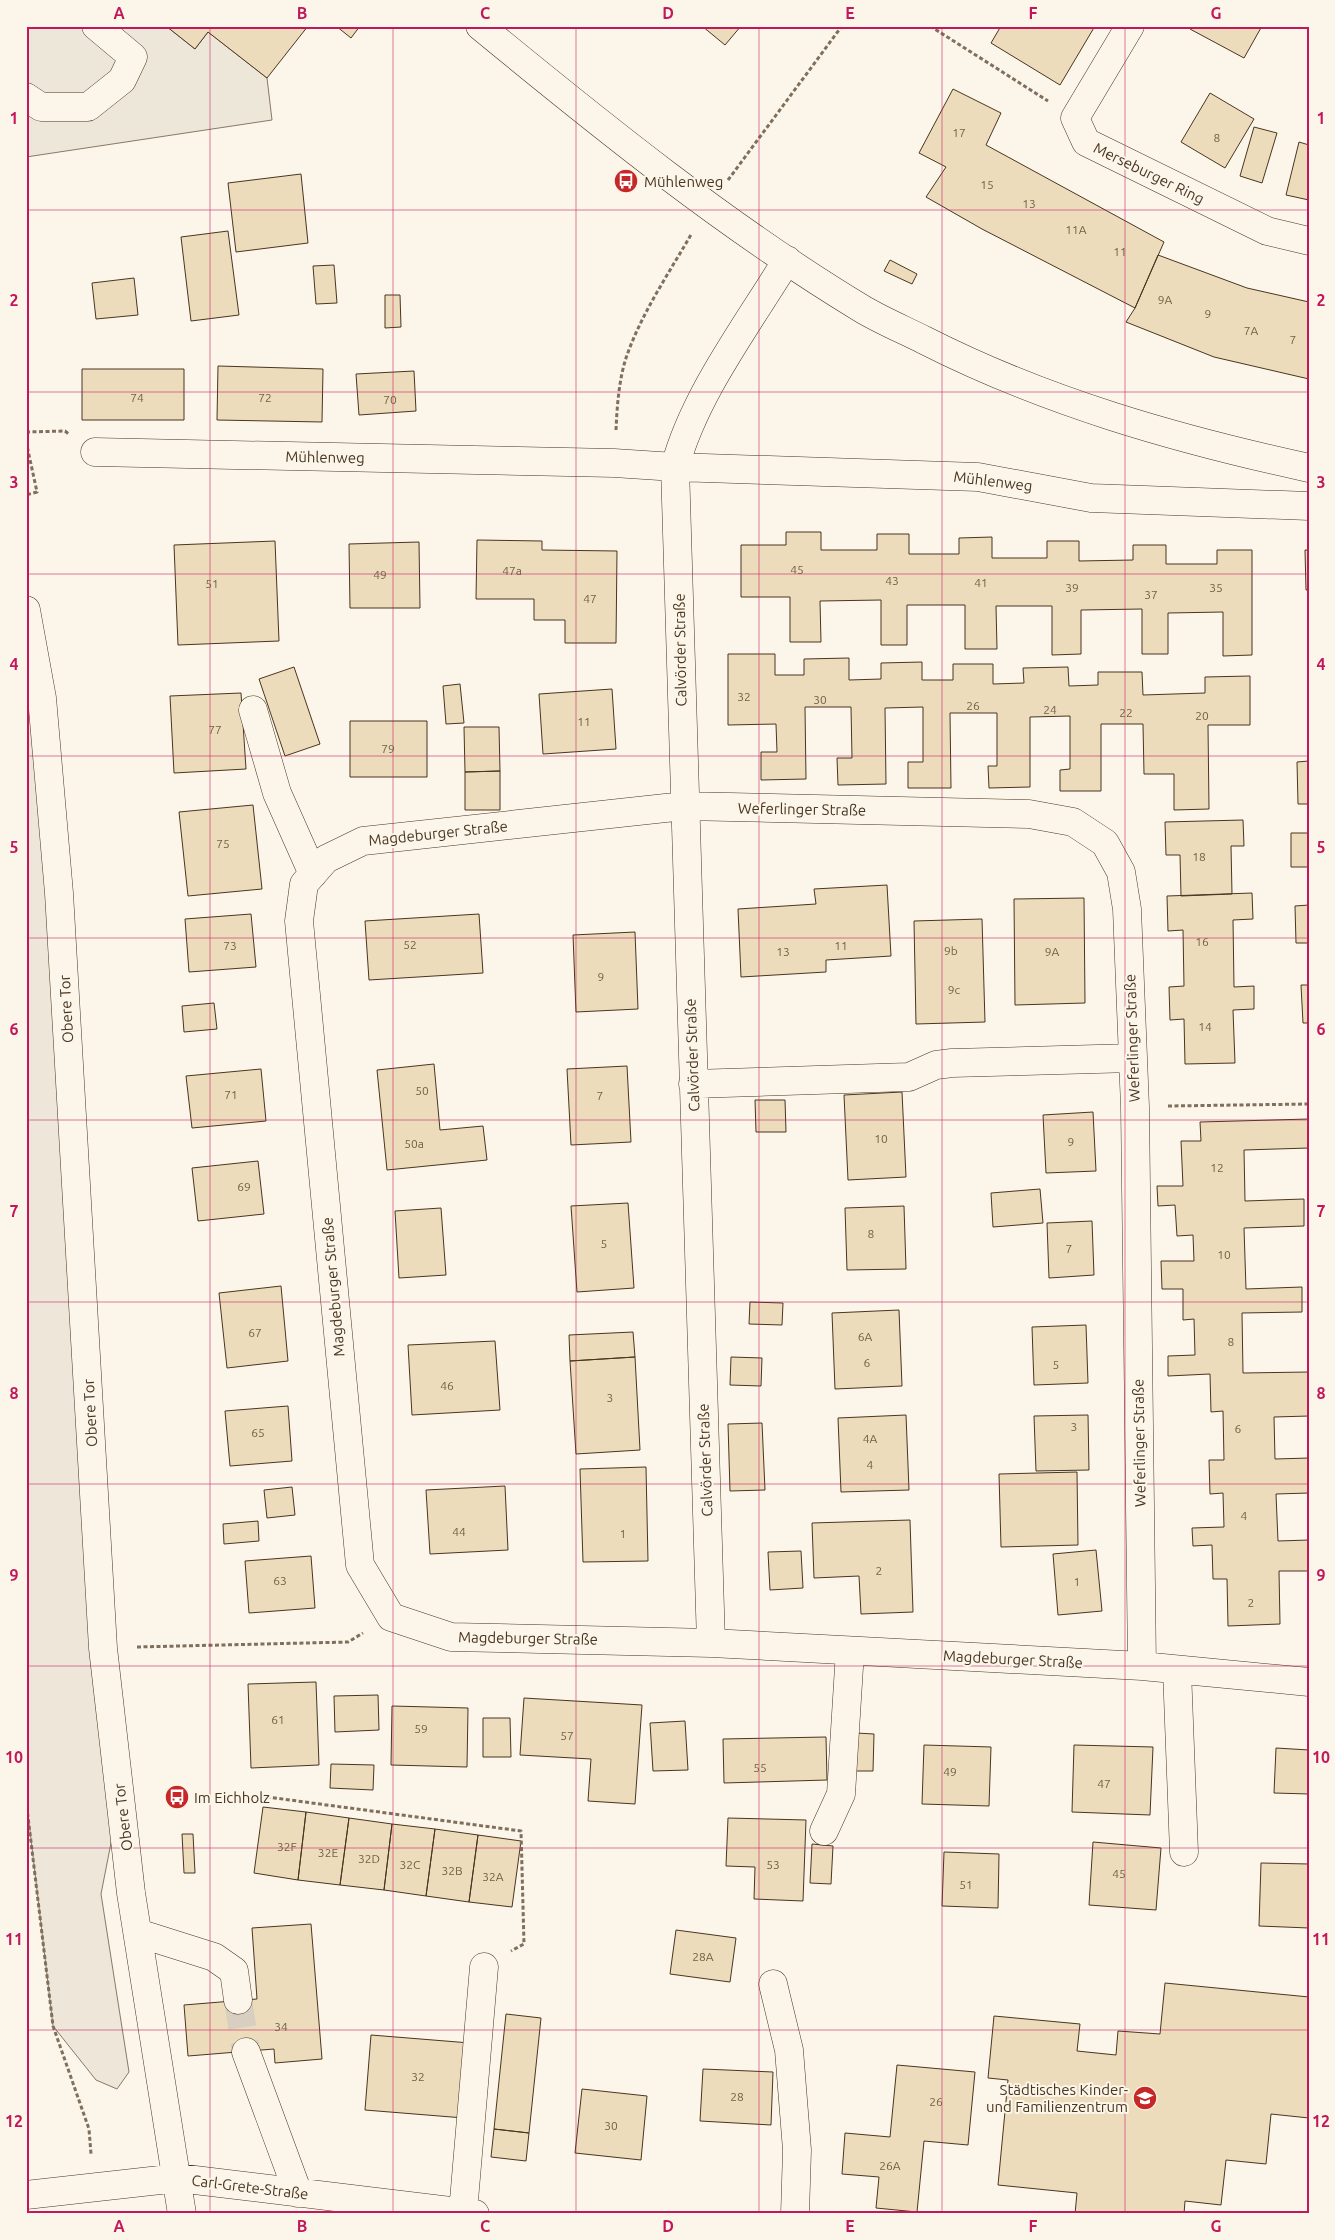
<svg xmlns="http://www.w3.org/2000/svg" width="1335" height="2240" font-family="Ubuntu,sans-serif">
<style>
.green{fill:#ede6d9;stroke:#887966}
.parking{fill:#ede7d9;stroke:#887966}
.building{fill:#ecdcbc;stroke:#4a3520}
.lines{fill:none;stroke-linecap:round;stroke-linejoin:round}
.minor-tunnel{stroke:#d8cfc1;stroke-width:28;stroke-dasharray:28 14;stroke-linecap:butt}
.minor-casing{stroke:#4a3520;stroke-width:29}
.path{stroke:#7f6f5c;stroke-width:3;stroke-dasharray:4 2.5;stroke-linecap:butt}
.minor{stroke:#fbf6e9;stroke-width:28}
.grid{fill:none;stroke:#c2185b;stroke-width:1;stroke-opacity:0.55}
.labels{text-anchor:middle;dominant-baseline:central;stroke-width:4;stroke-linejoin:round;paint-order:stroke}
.number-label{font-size:12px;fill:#725f47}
.street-label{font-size:15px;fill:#4a3520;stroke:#fbf6e9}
.poi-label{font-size:15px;fill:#4a3520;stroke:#fbf6e9;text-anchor:start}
.neatline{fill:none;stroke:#c2185b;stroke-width:2}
.grid-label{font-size:16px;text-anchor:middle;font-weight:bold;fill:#c2185b}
</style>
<rect width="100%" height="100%" fill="#fbf6e9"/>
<!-- green -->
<path class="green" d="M 26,610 L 120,1797 L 101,1894 L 129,2072 L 117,2089 L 96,2080 L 53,2026 L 26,1797 Z"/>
<!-- parking -->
<path class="parking" d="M 26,26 L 166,26 L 195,49 L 208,32 L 267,78 L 272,120 L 26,157 Z"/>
<!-- building -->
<path class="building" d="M 166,26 L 308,26 L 267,78 L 208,32 L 195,49 Z
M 336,26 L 360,26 L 351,38 Z
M 702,26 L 741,26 L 725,45 Z
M 1001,26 L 1095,26 L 1060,85 L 991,43 Z
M 1192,26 L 1262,26 L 1244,58 L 1190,29 Z
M 953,89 L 1001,113 L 986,145 L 1164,242 L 1135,308 L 982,229 L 926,197 L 946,167 L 919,153 Z
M 1210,93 L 1254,119 L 1225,168 L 1181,142 Z
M 1254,127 L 1277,133 L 1262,183 L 1240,176 Z
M 1299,142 L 1309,145 L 1309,200 L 1286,195 Z
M 301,174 L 308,243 L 236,252 L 228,183 Z
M 228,231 L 239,315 L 191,321 L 181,237 Z
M 1158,255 L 1247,288 L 1309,302 L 1309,379 L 1214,357 L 1126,322 L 1135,308 Z
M 890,260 L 917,274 L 912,284 L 884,271 Z
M 334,265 L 337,303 L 316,304 L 313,266 Z
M 134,278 L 138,315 L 96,319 L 92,283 Z
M 385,295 L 400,295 L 401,327 L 385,328 Z
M 218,366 L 323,369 L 322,422 L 217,420 Z
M 82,369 L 184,369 L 184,420 L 82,420 Z
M 414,371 L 416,411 L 359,415 L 356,374 Z
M 786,532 L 821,532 L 821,550 L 877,550 L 877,534 L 909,534 L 909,554 L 959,554 L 959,538 L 992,537 L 992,558 L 1047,558 L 1047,541 L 1079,541 L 1079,561 L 1133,560 L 1133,545 L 1166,545 L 1166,564 L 1217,564 L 1217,550 L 1252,550 L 1252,655 L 1223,656 L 1223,612 L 1168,613 L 1168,654 L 1142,654 L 1142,609 L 1081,610 L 1081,654 L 1052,655 L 1052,606 L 996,606 L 997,649 L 965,649 L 965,605 L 907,605 L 907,645 L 881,645 L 881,600 L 820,601 L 821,642 L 790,642 L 790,597 L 741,597 L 741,545 L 786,545 Z
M 477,540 L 542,541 L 542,550 L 617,551 L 616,643 L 565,643 L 565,620 L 534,620 L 534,599 L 476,599 Z
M 275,541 L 279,641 L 178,645 L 174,545 Z
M 419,542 L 420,608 L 350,608 L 349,544 Z
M 1305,550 L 1309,550 L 1309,590 L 1306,590 Z
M 728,654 L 775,654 L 775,675 L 804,675 L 804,659 L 849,658 L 849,680 L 881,679 L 881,663 L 922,662 L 922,680 L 953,680 L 953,664 L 993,664 L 993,684 L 1024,683 L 1023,668 L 1068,667 L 1069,686 L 1098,685 L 1098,672 L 1142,672 L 1143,695 L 1205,693 L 1205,677 L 1250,676 L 1250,725 L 1208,725 L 1209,809 L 1174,810 L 1174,774 L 1144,774 L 1143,724 L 1101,724 L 1101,791 L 1060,791 L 1060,770 L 1070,769 L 1070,716 L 1030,717 L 1030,787 L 989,788 L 988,766 L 997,766 L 997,713 L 950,713 L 951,788 L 908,788 L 908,762 L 923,762 L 923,707 L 885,708 L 886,784 L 838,785 L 837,758 L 852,758 L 851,707 L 805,707 L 806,779 L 761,780 L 761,752 L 777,752 L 776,724 L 728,725 Z
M 294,667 L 320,744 L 285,756 L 259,679 Z
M 460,684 L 464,723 L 446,724 L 443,686 Z
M 612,689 L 616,749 L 543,754 L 539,694 Z
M 241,693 L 246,769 L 174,773 L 170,696 Z
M 350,721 L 427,721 L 427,777 L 350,777 Z
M 464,727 L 499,727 L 500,771 L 465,772 Z
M 1309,761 L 1309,804 L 1298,804 L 1297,762 Z
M 500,771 L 500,810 L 465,810 L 465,772 Z
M 253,805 L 262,889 L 188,896 L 179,812 Z
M 1243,820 L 1244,846 L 1231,846 L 1232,894 L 1181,896 L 1180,855 L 1166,855 L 1165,822 Z
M 1291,833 L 1309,833 L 1309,867 L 1291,867 Z
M 887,885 L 891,956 L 826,960 L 826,972 L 741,977 L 738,909 L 816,904 L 814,889 Z
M 1252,893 L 1253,919 L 1233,920 L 1234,987 L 1254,986 L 1254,1009 L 1233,1010 L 1235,1063 L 1185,1064 L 1184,1019 L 1170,1020 L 1169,987 L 1184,986 L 1183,930 L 1168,931 L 1167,896 Z
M 1084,898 L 1085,1003 L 1015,1005 L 1014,899 Z
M 1309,905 L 1309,943 L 1296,943 L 1295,906 Z
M 251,914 L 256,967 L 189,972 L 185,919 Z
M 479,914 L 483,973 L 369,980 L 365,921 Z
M 982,919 L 985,1022 L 916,1024 L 914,921 Z
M 635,932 L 638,1009 L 576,1012 L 573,935 Z
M 1301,985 L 1309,985 L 1309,1023 L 1303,1023 Z
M 214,1003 L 217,1029 L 184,1032 L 182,1006 Z
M 434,1064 L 440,1130 L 483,1126 L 487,1160 L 387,1170 L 377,1070 Z
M 627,1066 L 631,1142 L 571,1145 L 567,1069 Z
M 261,1069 L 266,1121 L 192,1128 L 186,1076 Z
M 902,1092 L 906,1177 L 848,1180 L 844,1095 Z
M 755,1100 L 785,1100 L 786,1132 L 756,1132 Z
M 1093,1112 L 1096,1171 L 1046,1173 L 1043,1115 Z
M 1309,1119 L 1309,1148 L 1244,1150 L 1245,1201 L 1304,1199 L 1304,1226 L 1244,1228 L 1246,1289 L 1302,1287 L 1302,1312 L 1242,1313 L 1243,1373 L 1309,1372 L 1309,1416 L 1274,1417 L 1275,1459 L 1309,1458 L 1309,1493 L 1276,1494 L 1278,1541 L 1309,1540 L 1309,1571 L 1279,1571 L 1280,1624 L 1228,1626 L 1227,1579 L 1213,1579 L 1212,1545 L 1193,1546 L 1192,1528 L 1224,1527 L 1223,1493 L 1210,1494 L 1209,1460 L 1224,1460 L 1223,1411 L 1211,1412 L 1210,1374 L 1168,1376 L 1168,1356 L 1195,1355 L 1194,1319 L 1183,1320 L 1183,1289 L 1162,1289 L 1161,1261 L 1194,1261 L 1193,1235 L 1177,1236 L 1175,1205 L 1158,1206 L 1157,1186 L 1183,1186 L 1181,1141 L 1201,1141 L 1200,1122 Z
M 258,1161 L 264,1214 L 198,1221 L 192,1168 Z
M 1040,1189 L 1043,1223 L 993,1227 L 991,1193 Z
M 628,1203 L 634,1288 L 577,1292 L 571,1206 Z
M 904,1206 L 906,1269 L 847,1270 L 845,1208 Z
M 441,1208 L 446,1275 L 399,1278 L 395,1211 Z
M 1092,1221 L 1094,1275 L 1049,1278 L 1047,1223 Z
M 281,1286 L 288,1361 L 227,1368 L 219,1293 Z
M 750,1302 L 783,1303 L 782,1325 L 749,1324 Z
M 899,1310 L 902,1386 L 835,1389 L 832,1313 Z
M 1086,1325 L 1088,1383 L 1034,1385 L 1032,1327 Z
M 633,1332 L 635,1357 L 570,1361 L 569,1335 Z
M 495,1341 L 500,1410 L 412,1415 L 408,1345 Z
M 635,1357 L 640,1450 L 576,1454 L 570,1361 Z
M 731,1357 L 762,1358 L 761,1386 L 730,1385 Z
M 288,1406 L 292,1461 L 230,1466 L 225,1411 Z
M 906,1415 L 909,1490 L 841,1492 L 838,1418 Z
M 1088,1415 L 1089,1470 L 1036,1471 L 1034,1416 Z
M 762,1423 L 765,1490 L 730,1491 L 728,1424 Z
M 646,1467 L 648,1561 L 583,1562 L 580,1469 Z
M 1077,1472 L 1078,1545 L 1001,1547 L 999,1474 Z
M 505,1486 L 508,1550 L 430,1554 L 426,1490 Z
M 292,1487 L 295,1515 L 267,1518 L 264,1490 Z
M 910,1520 L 913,1612 L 861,1614 L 859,1576 L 814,1578 L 812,1523 Z
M 258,1521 L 259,1541 L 224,1544 L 223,1524 Z
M 1096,1550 L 1102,1611 L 1058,1615 L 1053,1554 Z
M 801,1551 L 803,1588 L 770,1590 L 768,1552 Z
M 311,1556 L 315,1608 L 249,1613 L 245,1561 Z
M 316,1682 L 319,1765 L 251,1768 L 248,1684 Z
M 378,1695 L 379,1730 L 335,1732 L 334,1696 Z
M 524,1698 L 642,1705 L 635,1804 L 588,1801 L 591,1759 L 520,1755 Z
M 392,1706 L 468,1708 L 467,1767 L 391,1765 Z
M 483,1718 L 510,1718 L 511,1757 L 483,1757 Z
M 685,1721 L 688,1770 L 653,1771 L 650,1723 Z
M 856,1733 L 874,1734 L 873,1771 L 854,1771 Z
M 826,1737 L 827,1780 L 724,1783 L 723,1739 Z
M 924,1745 L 991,1747 L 989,1806 L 922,1804 Z
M 1074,1745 L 1153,1747 L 1150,1815 L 1072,1812 Z
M 1276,1748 L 1309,1750 L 1309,1794 L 1274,1793 Z
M 331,1764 L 374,1765 L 373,1790 L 330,1788 Z
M 263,1807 L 306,1812 L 298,1880 L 254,1873 Z
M 306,1812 L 349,1818 L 340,1885 L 298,1880 Z
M 349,1818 L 392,1824 L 384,1890 L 340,1885 Z
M 728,1818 L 806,1820 L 803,1901 L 754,1899 L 755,1867 L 726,1866 Z
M 392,1824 L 435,1829 L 426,1896 L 384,1890 Z
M 435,1829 L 478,1835 L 469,1902 L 426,1896 Z
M 182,1834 L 193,1834 L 195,1873 L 184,1873 Z
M 478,1835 L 521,1841 L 512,1907 L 469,1902 Z
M 1093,1842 L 1161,1848 L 1156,1910 L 1089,1905 Z
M 812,1844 L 833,1846 L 831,1884 L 810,1883 Z
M 944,1852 L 999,1854 L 998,1908 L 942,1906 Z
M 1261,1863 L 1309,1864 L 1309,1928 L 1259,1926 Z
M 311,1924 L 322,2059 L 275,2063 L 274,2049 L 188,2056 L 184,2005 L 257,1999 L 252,1928 Z
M 676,1930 L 736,1938 L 730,1982 L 670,1974 Z
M 1165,1983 L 1309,1997 L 1309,2118 L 1271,2114 L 1266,2164 L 1226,2160 L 1221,2205 L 1185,2201 L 1184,2214 L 1075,2214 L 1077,2193 L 998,2185 L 1008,2080 L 988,2078 L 994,2016 L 1080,2024 L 1077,2051 L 1116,2055 L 1118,2031 L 1160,2034 Z
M 506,2014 L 541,2018 L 529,2133 L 494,2129 Z
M 371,2035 L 470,2043 L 464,2118 L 365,2110 Z
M 897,2065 L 975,2072 L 968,2145 L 924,2141 L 917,2212 L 876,2208 L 879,2177 L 842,2174 L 845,2133 L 890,2137 Z
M 703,2069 L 773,2072 L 771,2125 L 700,2121 Z
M 582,2089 L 647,2096 L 641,2160 L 575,2153 Z
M 494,2129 L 529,2133 L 526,2161 L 491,2157 Z"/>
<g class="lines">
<!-- minor-tunnel -->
<path class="minor-tunnel" d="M 238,2000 L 246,2052"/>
<!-- minor casing -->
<g class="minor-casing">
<path id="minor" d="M 480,26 C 603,127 728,228 864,310 C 883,321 904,330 924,340 C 1046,402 1176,439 1309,468
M 1130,26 L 1075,118 L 1086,142 L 1267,231 L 1309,241
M 26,97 L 41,107 L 88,107 L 122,80 L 133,57 L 96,26
M 95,452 L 614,463 L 675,467 L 978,477 L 1091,498 L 1309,506
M 26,610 L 42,698 L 59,893 L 103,1648 L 131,1893 L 182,2214
M 253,710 L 277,793 L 313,874
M 693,1084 L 909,1077 L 936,1065 L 952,1063 L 1133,1058
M 711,1643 L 675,467 C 694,395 748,324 787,260
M 1142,1666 L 1135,1107 L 1127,909 L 1121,872 L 1105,843 L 1073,822 L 1029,814 L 684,806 L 363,841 L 326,859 L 304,884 L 299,921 L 360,1565 L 391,1617 L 451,1637 L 711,1643 L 1142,1666 L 1309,1682
M 1177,1670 L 1184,1852
M 824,1831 L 841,1794 L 850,1651
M 138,1933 L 214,1957 L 234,1971 L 238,2000
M 773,1984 L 789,2050 L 797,2150 L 795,2214
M 246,2052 L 298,2193
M 26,2195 L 178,2178 L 475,2214
M 463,2212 L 484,1967"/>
</g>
<!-- path -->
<path class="path" d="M 930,26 L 1048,101
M 728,180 L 842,26
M 616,430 C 617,406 619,380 626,358 C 641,314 669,273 692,233
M 26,432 L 65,431 L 70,435
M 26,441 L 37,492 L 26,495
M 1168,1106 L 1309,1104
M 137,1647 L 348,1642 L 363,1633
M 260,1796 L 521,1831 L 524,1944 L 511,1951
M 26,1800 L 53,2026 L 89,2129 L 91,2154"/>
<!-- minor -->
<use href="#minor" class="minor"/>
</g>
<!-- grid -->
<path class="grid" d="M 210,26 L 210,2214M 393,26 L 393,2214M 576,26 L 576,2214M 759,26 L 759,2214M 942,26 L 942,2214M 1125,26 L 1125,2214M 26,210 L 1309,210M 26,392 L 1309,392M 26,574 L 1309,574M 26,756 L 1309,756M 26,938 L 1309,938M 26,1120 L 1309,1120M 26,1302 L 1309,1302M 26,1484 L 1309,1484M 26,1666 L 1309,1666M 26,1848 L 1309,1848M 26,2030 L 1309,2030"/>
<!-- icons -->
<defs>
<g id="bus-disc" transform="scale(1.25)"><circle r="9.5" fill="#c62828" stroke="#fbf6e9"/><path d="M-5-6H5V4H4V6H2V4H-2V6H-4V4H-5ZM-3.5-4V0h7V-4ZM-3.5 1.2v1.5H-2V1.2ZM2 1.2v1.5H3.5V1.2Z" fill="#fff"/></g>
<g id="school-disc" transform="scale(1.25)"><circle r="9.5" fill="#c62828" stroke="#fbf6e9"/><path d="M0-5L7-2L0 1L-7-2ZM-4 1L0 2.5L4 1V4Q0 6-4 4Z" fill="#fff"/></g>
</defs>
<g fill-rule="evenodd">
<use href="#bus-disc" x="626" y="181"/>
<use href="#bus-disc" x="177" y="1797"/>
<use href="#school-disc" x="1145" y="2098"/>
</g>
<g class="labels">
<!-- number labels -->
<g class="number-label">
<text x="959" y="132">17</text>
<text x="1217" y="137">8</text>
<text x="987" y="184">15</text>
<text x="1029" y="203">13</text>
<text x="1076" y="229">11A</text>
<text x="1120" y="251">11</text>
<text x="1165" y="299">9A</text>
<text x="1208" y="313">9</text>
<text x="1251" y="330">7A</text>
<text x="1293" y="339">7</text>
<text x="137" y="397">74</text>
<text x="265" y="397">72</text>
<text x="390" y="399">70</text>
<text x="797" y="569">45</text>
<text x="512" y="570">47a</text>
<text x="380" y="574">49</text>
<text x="892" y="580">43</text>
<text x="981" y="582">41</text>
<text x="212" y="583">51</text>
<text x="1072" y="587">39</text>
<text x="1216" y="587">35</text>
<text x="1151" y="594">37</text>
<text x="590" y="598">47</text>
<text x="744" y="696">32</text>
<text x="820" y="699">30</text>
<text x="973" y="705">26</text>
<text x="1050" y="709">24</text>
<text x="1126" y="712">22</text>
<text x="1202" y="715">20</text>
<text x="584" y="721">11</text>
<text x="215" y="729">77</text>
<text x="388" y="748">79</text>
<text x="223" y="843">75</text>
<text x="1199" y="856">18</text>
<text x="1202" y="941">16</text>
<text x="410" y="944">52</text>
<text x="230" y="945">73</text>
<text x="841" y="945">11</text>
<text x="951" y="950">9b</text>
<text x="783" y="951">13</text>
<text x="1052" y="951">9A</text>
<text x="601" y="976">9</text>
<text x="954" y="989">9c</text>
<text x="1205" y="1026">14</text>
<text x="422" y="1090">50</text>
<text x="231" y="1094">71</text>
<text x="600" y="1095">7</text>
<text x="881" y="1138">10</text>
<text x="1071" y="1141">9</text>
<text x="414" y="1143">50a</text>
<text x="1217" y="1167">12</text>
<text x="244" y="1186">69</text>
<text x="871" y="1233">8</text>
<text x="604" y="1243">5</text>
<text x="1069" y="1248">7</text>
<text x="1224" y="1254">10</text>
<text x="255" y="1332">67</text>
<text x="865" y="1336">6A</text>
<text x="1231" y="1341">8</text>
<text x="867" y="1362">6</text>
<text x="1056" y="1364">5</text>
<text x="447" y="1385">46</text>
<text x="610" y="1397">3</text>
<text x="1074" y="1426">3</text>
<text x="1238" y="1428">6</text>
<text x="258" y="1432">65</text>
<text x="870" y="1438">4A</text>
<text x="870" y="1464">4</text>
<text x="1244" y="1515">4</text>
<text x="459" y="1531">44</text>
<text x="623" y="1533">1</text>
<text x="879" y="1570">2</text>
<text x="280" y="1580">63</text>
<text x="1077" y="1581">1</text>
<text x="1251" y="1602">2</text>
<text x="278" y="1719">61</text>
<text x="421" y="1728">59</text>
<text x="567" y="1735">57</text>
<text x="760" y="1767">55</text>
<text x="950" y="1771">49</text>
<text x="1104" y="1783">47</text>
<text x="287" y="1846">32F</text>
<text x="328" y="1852">32E</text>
<text x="369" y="1858">32D</text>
<text x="410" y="1864">32C</text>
<text x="773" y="1864">53</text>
<text x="452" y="1870">32B</text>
<text x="1119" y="1873">45</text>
<text x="493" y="1876">32A</text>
<text x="966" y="1884">51</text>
<text x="703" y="1956">28A</text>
<text x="281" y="2026">34</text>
<text x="418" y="2076">32</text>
<text x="737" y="2096">28</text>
<text x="936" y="2101">26</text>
<text x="611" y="2125">30</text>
<text x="890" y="2165">26A</text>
</g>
<!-- street labels -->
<g class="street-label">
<text transform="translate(1149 173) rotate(26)">Merseburger Ring</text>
<text transform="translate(325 457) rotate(1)">Mühlenweg</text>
<text transform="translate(993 481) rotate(7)">Mühlenweg</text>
<text transform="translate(680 650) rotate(-91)">Calvörder Straße</text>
<text transform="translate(802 809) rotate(1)">Weferlinger Straße</text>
<text transform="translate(438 833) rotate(-6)">Magdeburger Straße</text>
<text transform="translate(66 1009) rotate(-93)">Obere Tor</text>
<text transform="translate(1132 1038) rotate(-92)">Weferlinger Straße</text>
<text transform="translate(692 1055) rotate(-92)">Calvörder Straße</text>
<text transform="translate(333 1287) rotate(-95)">Magdeburger Straße</text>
<text transform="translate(90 1413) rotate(-93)">Obere Tor</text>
<text transform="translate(1139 1443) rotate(-91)">Weferlinger Straße</text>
<text transform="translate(705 1460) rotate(-92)">Calvörder Straße</text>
<text transform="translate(528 1638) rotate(1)">Magdeburger Straße</text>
<text transform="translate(1013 1659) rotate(3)">Magdeburger Straße</text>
<text transform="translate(123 1817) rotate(-97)">Obere Tor</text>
<text transform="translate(250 2187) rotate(7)">Carl-Grete-Straße</text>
</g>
<!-- poi labels -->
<g class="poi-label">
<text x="644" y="181">Mühlenweg</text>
<text x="194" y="1797">Im Eichholz</text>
<text x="1128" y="2089" text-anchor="end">Städtisches Kinder-<tspan x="1128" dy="17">und Familienzentrum</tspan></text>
</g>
</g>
<!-- border -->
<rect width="1335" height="2240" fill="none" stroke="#fbf6e9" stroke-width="55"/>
<rect x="28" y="28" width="1280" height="2184" class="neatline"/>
<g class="grid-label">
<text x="119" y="19">A</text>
<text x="302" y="19">B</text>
<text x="485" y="19">C</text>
<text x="668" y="19">D</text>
<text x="850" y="19">E</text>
<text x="1033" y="19">F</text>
<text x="1216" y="19">G</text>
<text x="14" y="124">1</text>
<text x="1321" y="124">1</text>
<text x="14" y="306">2</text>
<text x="1321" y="306">2</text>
<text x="14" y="488">3</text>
<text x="1321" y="488">3</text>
<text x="14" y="670">4</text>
<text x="1321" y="670">4</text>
<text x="14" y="853">5</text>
<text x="1321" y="853">5</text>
<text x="14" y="1035">6</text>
<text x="1321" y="1035">6</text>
<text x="14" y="1217">7</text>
<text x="1321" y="1217">7</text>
<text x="14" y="1399">8</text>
<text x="1321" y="1399">8</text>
<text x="14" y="1581">9</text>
<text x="1321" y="1581">9</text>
<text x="14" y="1763">10</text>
<text x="1321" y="1763">10</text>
<text x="14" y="1945">11</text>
<text x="1321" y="1945">11</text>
<text x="14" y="2127">12</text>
<text x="1321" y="2127">12</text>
<text x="119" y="2232">A</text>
<text x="302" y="2232">B</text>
<text x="485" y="2232">C</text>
<text x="668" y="2232">D</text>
<text x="850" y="2232">E</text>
<text x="1033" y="2232">F</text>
<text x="1216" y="2232">G</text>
</g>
</svg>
